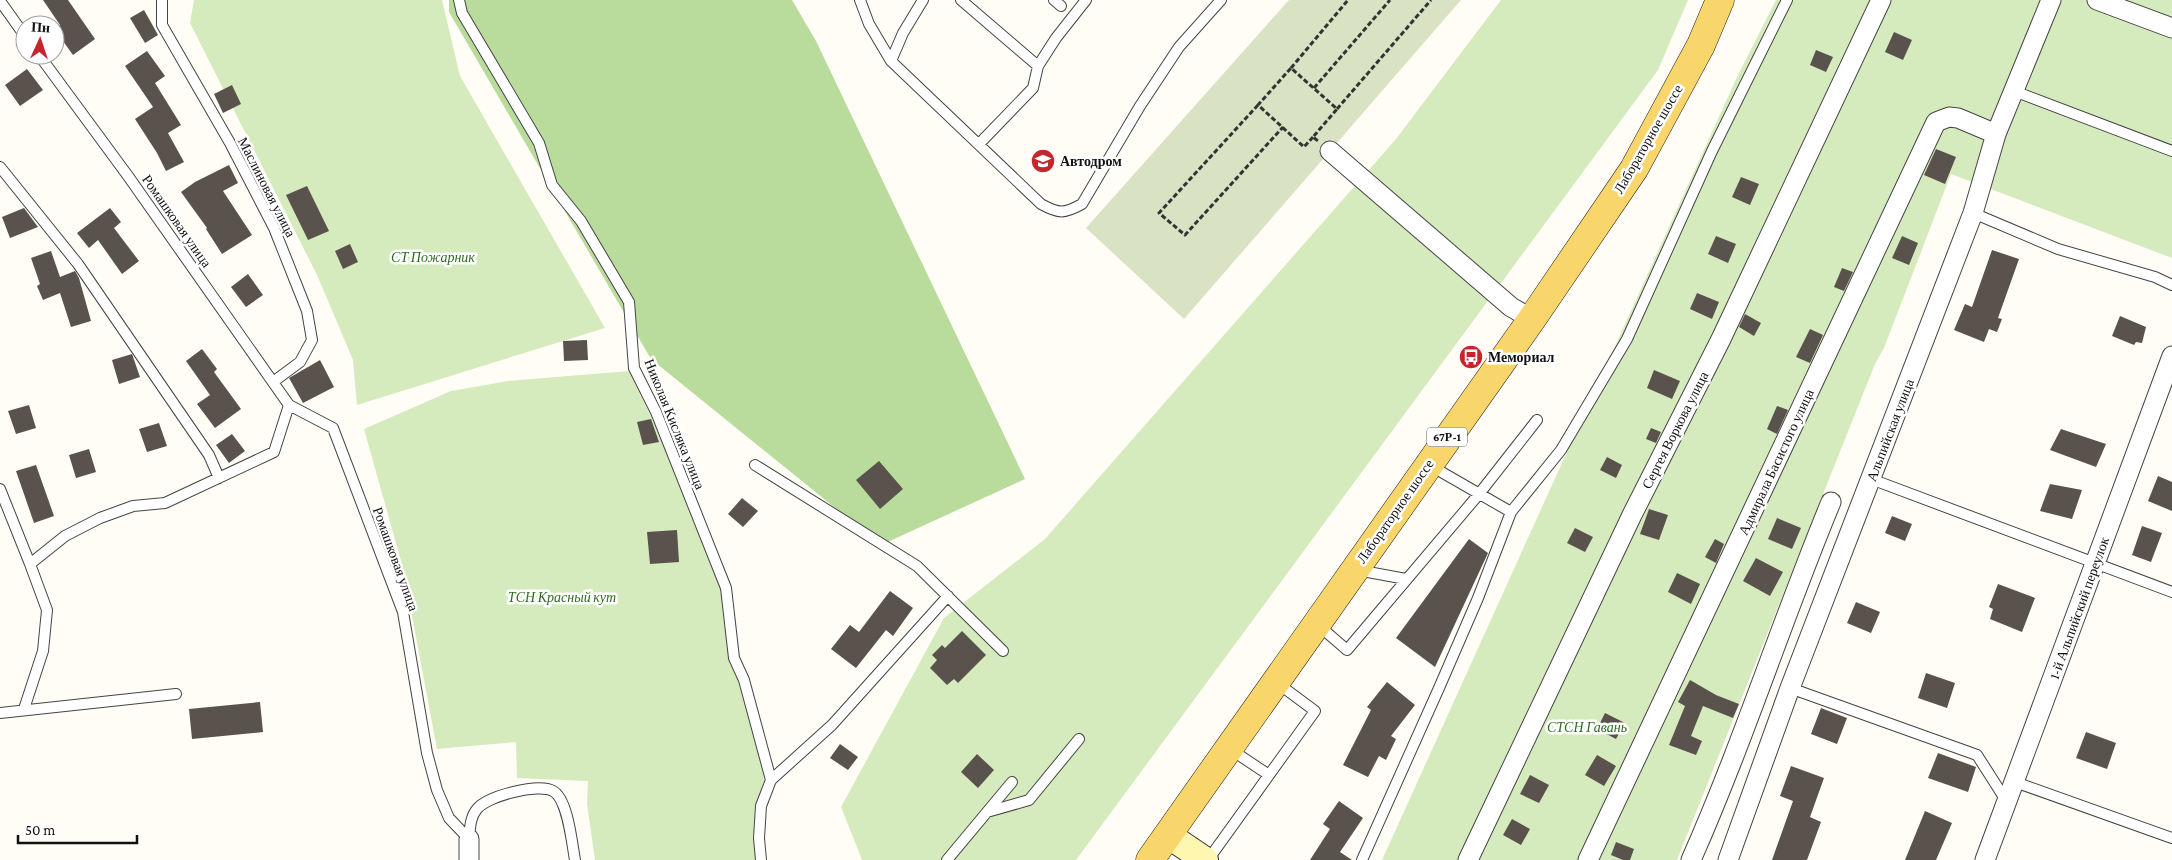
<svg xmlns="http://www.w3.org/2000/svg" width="2172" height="860" font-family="'Crimson Pro',serif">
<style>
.green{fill:#d5ebbd}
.forest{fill:#b9dc9c}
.cemetery{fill:#d9e3c4}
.building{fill:#5a524d}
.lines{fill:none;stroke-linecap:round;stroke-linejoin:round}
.service-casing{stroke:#444;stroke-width:12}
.minor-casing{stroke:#444;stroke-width:21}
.secondary-casing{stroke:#333;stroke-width:28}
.primary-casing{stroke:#222;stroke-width:29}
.path{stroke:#333;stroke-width:3;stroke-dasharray:5 2.5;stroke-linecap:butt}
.service{stroke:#fff;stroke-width:10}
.minor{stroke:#fff;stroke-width:19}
.secondary{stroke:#fff6b0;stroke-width:26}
.primary{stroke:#f9d66b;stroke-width:28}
.labels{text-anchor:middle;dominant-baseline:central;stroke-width:5;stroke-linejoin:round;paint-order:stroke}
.shield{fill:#fff;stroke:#585858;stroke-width:1}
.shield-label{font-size:12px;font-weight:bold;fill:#111}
.street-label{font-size:14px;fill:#111;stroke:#fff}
.poi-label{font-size:14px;font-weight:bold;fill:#111;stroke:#fff;text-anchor:start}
.park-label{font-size:14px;font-style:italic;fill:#2f6b1f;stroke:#fff}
</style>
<rect width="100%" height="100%" fill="#fffdf5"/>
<!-- green -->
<path class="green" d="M 194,0 L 442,0 L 460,76 L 605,328 L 357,405 L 353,360 L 317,275 L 190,23 Z
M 1501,0 L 1688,0 L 1658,70 L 1076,860 L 862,860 L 841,807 L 944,618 L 1045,539 L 1396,139 Z
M 1776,0 L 2172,0 L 2172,258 L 1951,174 L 1884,348 L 1875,364 L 1677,860 L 1382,860 L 1737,77 Z
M 629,371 L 665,446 L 724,591 L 764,756 L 763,860 L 595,860 L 587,804 L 588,781 L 517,778 L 516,742 L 437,749 L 403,568 L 364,429 L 451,391 L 508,381 Z"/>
<!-- forest -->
<path class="forest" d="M 449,0 L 792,0 L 816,41 L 1025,479 L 881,545 L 651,359 L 449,12 Z"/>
<!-- cemetery -->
<path class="cemetery" d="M 1289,0 L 1461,0 L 1184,319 L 1086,228 Z"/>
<!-- building -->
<path class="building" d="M 43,0 L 68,0 L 95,39 L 73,55 L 55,30 L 60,25 Z
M 144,10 L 158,35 L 145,43 L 130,18 Z
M 1894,32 L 1912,40 L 1903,60 L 1885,52 Z
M 1816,50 L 1833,57 L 1826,72 L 1810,65 Z
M 147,51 L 165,76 L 155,83 L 181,125 L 168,133 L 184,162 L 166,171 L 157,153 L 135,119 L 153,107 L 125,66 Z
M 27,69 L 43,90 L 20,106 L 5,85 Z
M 232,85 L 241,104 L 223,113 L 214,94 Z
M 1936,149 L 1956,157 L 1945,184 L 1924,175 Z
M 229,165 L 238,183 L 223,191 L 252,235 L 222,254 L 206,229 L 207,228 L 181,192 L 195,182 Z
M 1741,177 L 1759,184 L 1750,205 L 1732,197 Z
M 307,186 L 329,231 L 308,240 L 286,195 Z
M 24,208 L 38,227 L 10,238 L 2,217 Z
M 110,208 L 121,222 L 114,228 L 139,261 L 122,274 L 98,240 L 89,248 L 77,233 Z
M 1716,236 L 1736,244 L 1728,263 L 1708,254 Z
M 1902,236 L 1918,243 L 1909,265 L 1892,258 Z
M 350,244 L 358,262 L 343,269 L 335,251 Z
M 1992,250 L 2019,259 L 1998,318 L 2002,319 L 1997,332 L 1989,329 L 1984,342 L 1954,330 L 1965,304 L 1972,307 Z
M 51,251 L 60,277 L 75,271 L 79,278 L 91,321 L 71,327 L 60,293 L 43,300 L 37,286 L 40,284 L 31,258 Z
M 1842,268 L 1853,272 L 1844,291 L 1834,287 Z
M 248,274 L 263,295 L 246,307 L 231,287 Z
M 1697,293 L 1719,302 L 1712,319 L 1690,309 Z
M 1745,314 L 1761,323 L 1754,336 L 1739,327 Z
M 2120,316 L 2146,327 L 2142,343 L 2136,342 L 2134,345 L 2112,336 Z
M 1810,329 L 1823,335 L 1810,363 L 1796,357 Z
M 587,340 L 588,360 L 564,361 L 563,341 Z
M 202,349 L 217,369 L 214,372 L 241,409 L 215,428 L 197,404 L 210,395 L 186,361 Z
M 132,354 L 140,377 L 119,384 L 112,360 Z
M 320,360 L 334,387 L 303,403 L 289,378 Z
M 1654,370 L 1680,381 L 1672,399 L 1647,388 Z
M 29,405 L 36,428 L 16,434 L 8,411 Z
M 1777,406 L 1788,410 L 1777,434 L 1767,429 Z
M 651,419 L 659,442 L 643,445 L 637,422 Z
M 159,423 L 167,446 L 147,452 L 139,429 Z
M 1651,428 L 1661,432 L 1656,443 L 1646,439 Z
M 2061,429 L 2106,444 L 2096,467 L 2050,450 Z
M 232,434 L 245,451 L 229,463 L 216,445 Z
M 89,449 L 96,472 L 76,478 L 69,455 Z
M 1607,457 L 1622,465 L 1616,478 L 1600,470 Z
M 879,461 L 903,489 L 880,509 L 856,480 Z
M 36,465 L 54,516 L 34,523 L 16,471 Z
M 2158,476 L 2172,482 L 2172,511 L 2148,501 Z
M 2050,484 L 2082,490 L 2072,519 L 2040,511 Z
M 742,498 L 758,511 L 743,527 L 728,514 Z
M 1649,509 L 1668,515 L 1659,540 L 1640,534 Z
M 1892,516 L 1912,524 L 1905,541 L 1885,533 Z
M 1777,518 L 1801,528 L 1792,549 L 1768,539 Z
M 2142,526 L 2162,533 L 2151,562 L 2132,555 Z
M 1575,528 L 1593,537 L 1585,552 L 1567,543 Z
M 677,530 L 679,562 L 650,564 L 647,532 Z
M 1469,539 L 1488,553 L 1435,667 L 1396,638 Z
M 1715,539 L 1724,544 L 1716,563 L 1705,557 Z
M 1756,558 L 1783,572 L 1770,596 L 1743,581 Z
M 1677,573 L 1700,584 L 1691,604 L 1668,592 Z
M 1998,584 L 2035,598 L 2022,632 L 1990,619 L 1993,609 L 1989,607 Z
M 890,591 L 913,608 L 893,636 L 886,630 L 856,668 L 831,649 L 850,625 L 859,632 Z
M 1856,602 L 1880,612 L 1871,633 L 1847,623 Z
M 962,631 L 986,655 L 958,683 L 954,679 L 947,685 L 930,668 L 937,660 L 932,655 L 942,645 L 945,648 Z
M 1926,673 L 1955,683 L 1947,708 L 1918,698 Z
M 1690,680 L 1716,695 L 1739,704 L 1733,718 L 1703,706 L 1691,736 L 1702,741 L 1696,755 L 1669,745 L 1685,706 L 1678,702 Z
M 1387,682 L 1415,705 L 1391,736 L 1396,739 L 1386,760 L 1379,756 L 1368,777 L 1343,765 L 1371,710 L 1367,707 Z
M 260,702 L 263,732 L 192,739 L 189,709 Z
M 1821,708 L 1847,718 L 1837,744 L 1811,734 Z
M 1605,713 L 1625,723 L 1616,739 L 1597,729 Z
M 2086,732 L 2116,743 L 2107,769 L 2076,758 Z
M 840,744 L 858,757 L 848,770 L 830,758 Z
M 1938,753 L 1976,767 L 1968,792 L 1928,778 Z
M 977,754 L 994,770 L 978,788 L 961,772 Z
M 1597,755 L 1616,766 L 1604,786 L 1585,775 Z
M 1791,766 L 1824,778 L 1810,817 L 1821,822 L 1807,860 L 1772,860 L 1793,801 L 1780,796 Z
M 1530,775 L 1549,785 L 1539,803 L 1520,794 Z
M 1339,801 L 1363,818 L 1340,852 L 1352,860 L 1310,860 L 1330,829 L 1323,824 Z
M 1925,811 L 1952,823 L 1936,860 L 1905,860 Z
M 1512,819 L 1530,829 L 1521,845 L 1503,835 Z
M 1616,842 L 1634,849 L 1630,860 L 1623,860 L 1611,855 Z"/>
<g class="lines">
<!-- service casing -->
<g class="service-casing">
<path id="service" d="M 162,0 L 162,25 L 230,143 L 274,228 L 307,311 L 312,340 L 300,362 L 273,382
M 459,0 L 462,13 L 539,143 L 552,185 L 581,221 L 629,302 L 634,368 L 656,412 L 726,588 L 734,658 L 744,680 L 771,780 L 761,806 L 759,838 L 761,860
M 860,0 L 869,24 L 891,61 L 1041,204 C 1059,214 1064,214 1082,204 L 1140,106 L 1179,47 L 1221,0
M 961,0 L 1038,66
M 1054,0 L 1061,6
M 0,1 L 25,36
M 891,61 L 903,33 L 923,0
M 2014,91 L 2172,151
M 979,144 L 1033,88 L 1038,66 L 1056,38 L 1086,0
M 0,167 L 78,264 L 209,455 L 219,478
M 1973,213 L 2058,249 L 2155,277 L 2172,285
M 289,405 L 333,428 L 403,612 L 427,753 L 437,790 L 449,818 L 469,839
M 755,465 L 917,566 L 1003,651
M 1431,466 L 1511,512
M 1871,479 L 2172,592
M 0,489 L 30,564
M 1357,570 L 1406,579
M 1317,624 L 1347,650 L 1479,494 L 1537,420
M 1790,688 L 1977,755 L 2007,802
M 24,709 L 43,651 L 47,610 L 30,564 L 65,536 L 100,518 L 133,506 L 165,503 L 274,452 L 289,405 L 128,176 L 39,55
M 0,713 L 176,694
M 1230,749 L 1269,775
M 771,780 L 832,725 L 948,596
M 2015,782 L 2172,838
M 987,812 L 1029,800 L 1079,739
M 469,839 C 470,829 470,817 477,809 C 487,796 538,783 553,791 C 568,799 572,844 575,860
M 947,860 L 1012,782
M 1208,860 L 1315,711 L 1276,682
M 1362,860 L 1439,688 L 1478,598 L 1511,512 L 1561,450 L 1627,339 L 1712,151 L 1787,0"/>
</g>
<!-- minor casing -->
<g class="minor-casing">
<path id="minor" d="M 2097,0 L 2172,28
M 1330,151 L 1511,307 L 1532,319
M 469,860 L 469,839
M 1468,860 L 1632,515 L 1721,339 L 1881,0
M 1588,860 L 1936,122 L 1949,117 L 1958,118 L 1996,134
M 1691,860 C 1743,743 1782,620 1831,502
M 1728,860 L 1790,688 L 1973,213 L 1996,134 L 2051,0
M 1985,860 L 2172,356"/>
</g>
<!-- secondary casing -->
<g class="secondary-casing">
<path id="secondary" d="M 1168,835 L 1205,860"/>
</g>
<!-- primary casing -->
<g class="primary-casing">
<path id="primary" d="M 1150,860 L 1532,319 L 1634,169 L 1701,45 L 1720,0"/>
</g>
<!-- path -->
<path class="path" d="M 1291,68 L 1348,0
M 1314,88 L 1390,0
M 1258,105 L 1159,213 L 1185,235 L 1283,127
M 1337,109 L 1431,0
M 1313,137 L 1304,147 L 1258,105 L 1291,68 L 1337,109 L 1313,137 L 1318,141"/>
<!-- service -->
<use href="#service" class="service"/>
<!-- minor -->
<use href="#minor" class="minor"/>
<!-- secondary -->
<use href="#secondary" class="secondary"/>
<!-- primary -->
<use href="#primary" class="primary"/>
</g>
<!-- icons -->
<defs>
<g id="university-disc" transform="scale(1.25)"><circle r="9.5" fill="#c4262e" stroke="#fff"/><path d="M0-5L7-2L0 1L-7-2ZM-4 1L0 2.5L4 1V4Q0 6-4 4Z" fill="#fff"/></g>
<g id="bus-disc" transform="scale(1.25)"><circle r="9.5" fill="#c4262e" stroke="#fff"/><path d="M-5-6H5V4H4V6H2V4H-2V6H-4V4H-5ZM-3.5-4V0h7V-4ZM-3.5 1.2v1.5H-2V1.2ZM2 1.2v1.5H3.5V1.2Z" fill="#fff"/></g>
</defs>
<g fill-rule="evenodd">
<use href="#university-disc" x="1043" y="161"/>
<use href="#bus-disc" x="1471" y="357"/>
</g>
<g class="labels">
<!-- shield labels -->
<rect class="shield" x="1427" y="427.5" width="40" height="19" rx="4"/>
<g class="shield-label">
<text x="1447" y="437">67Р-1</text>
</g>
<!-- street labels -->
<g class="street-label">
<text transform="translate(1648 139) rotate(-60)">Лабораторное шоссе</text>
<text transform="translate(267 187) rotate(63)">Маслиновая улица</text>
<text transform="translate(177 221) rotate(55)">Ромашковая улица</text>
<text transform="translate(675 424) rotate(68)">Николая Кисляка улица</text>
<text transform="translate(1675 430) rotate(-63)">Сергея Воркова улица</text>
<text transform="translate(1890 430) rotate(-69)">Альпийская улица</text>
<text transform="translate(1776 462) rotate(-65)">Адмирала Басистого улица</text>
<text transform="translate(1395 511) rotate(-55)">Лабораторное шоссе</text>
<text transform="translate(396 559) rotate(70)">Ромашковая улица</text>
<text transform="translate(2079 608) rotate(-70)">1-й Альпийский переулок</text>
</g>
<!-- poi labels -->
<g class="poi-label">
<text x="1060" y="161">Автодром</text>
<text x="1488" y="357">Мемориал</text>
</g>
<!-- park labels -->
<g class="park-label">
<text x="433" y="257">СТ Пожарник</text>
<text x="562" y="597">ТСН Красный кут</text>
<text x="1587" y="727">СТСН Гавань</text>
</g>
</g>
<!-- north arrow -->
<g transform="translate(40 40) rotate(3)"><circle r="24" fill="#ffffff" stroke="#a0a0a0"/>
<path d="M0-4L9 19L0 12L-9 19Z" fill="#c4262e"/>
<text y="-8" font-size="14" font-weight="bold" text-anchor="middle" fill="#111111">Пн</text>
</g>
<!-- scale -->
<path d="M18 835v8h119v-8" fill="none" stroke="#111111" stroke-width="2.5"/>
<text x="25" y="835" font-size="15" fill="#111111" stroke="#ffffff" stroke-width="4" paint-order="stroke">50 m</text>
</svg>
